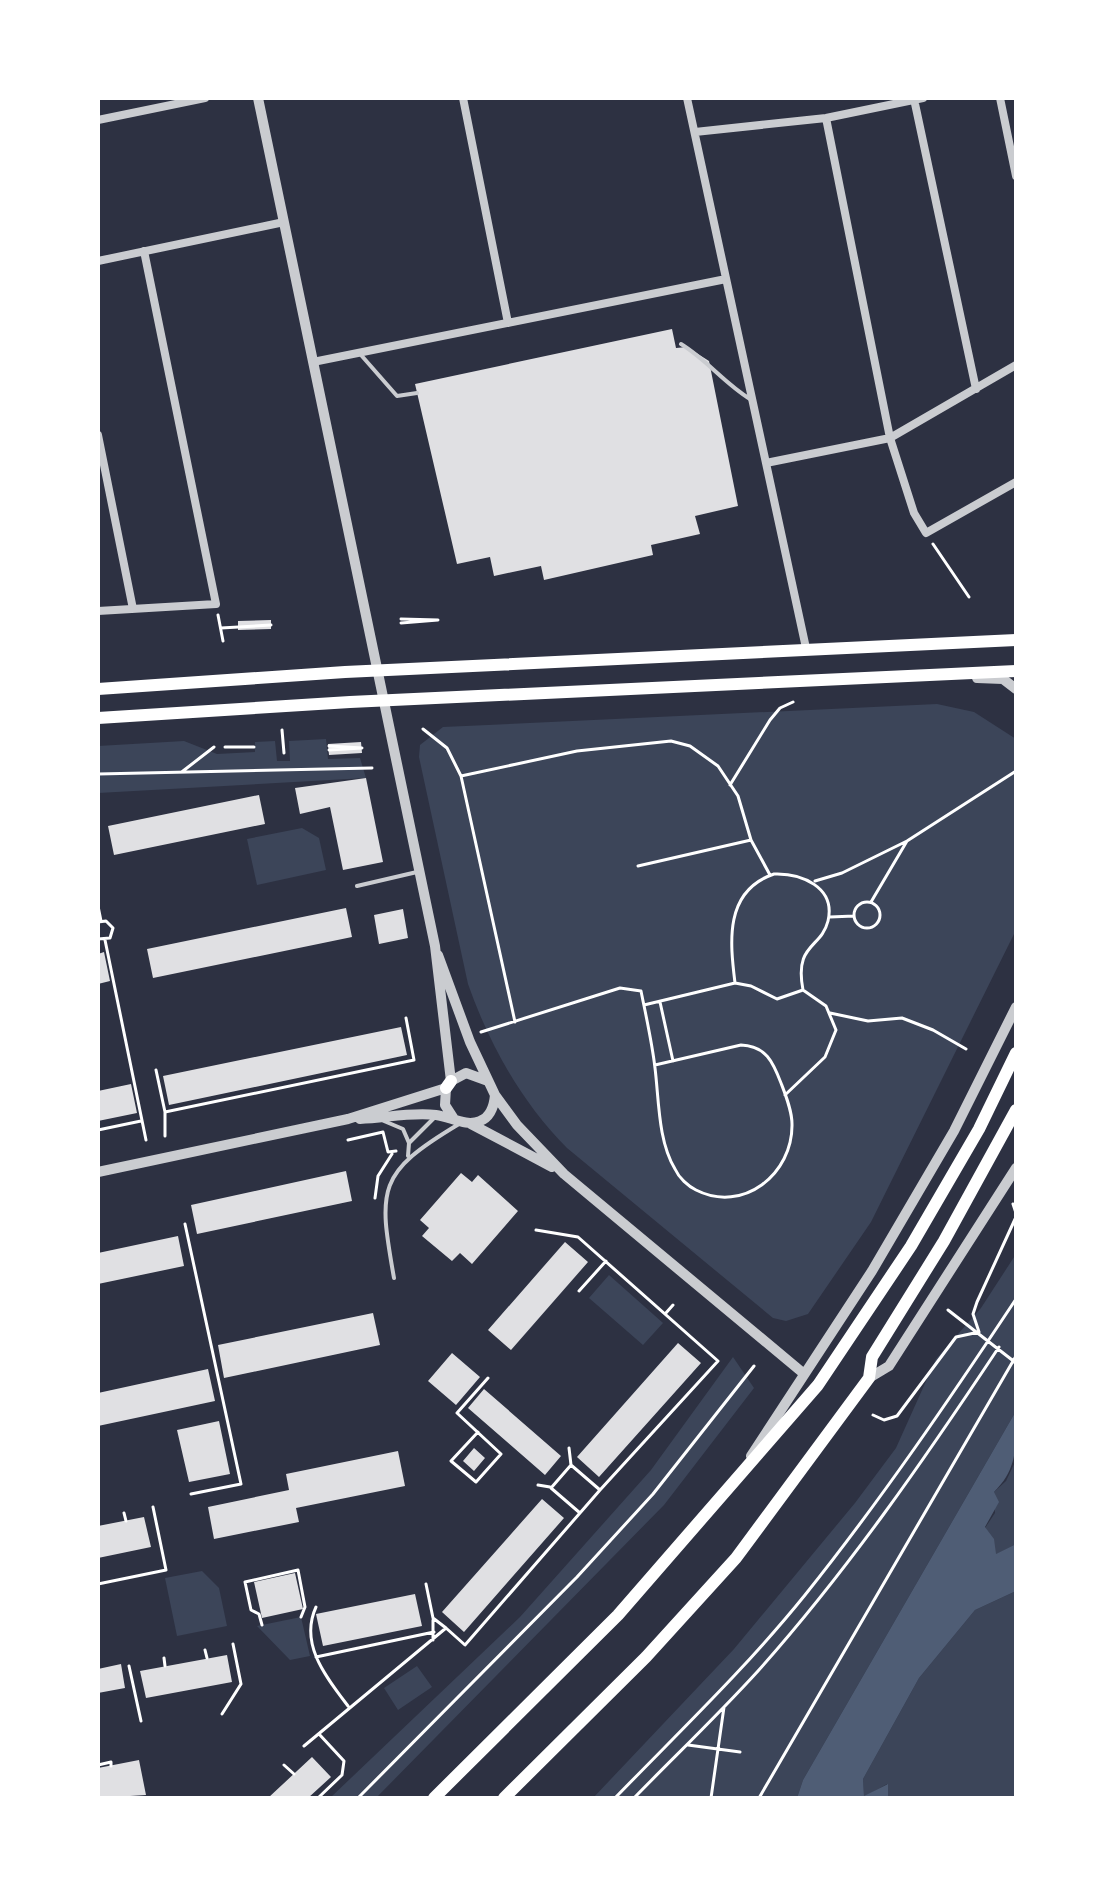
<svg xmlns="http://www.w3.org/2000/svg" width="1114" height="1896" font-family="'Work Sans',sans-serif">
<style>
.green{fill:#3c4559}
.water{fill:#4f5d75}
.building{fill:#e0e0e3}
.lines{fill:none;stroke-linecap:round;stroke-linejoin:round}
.path{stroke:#fff;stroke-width:3}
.service{stroke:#caccd0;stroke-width:4}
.minor{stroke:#caccd0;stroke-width:8}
.tertiary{stroke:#caccd0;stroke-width:10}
.secondary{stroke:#fff;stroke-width:12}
.primary{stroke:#fff;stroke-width:12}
</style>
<rect width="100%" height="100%" fill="#2d3142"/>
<!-- green -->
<path class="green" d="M 937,704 L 974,712 L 1016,739 L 1016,930 L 871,1222 L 808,1314 L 786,1321 L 773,1318 L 567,1148 C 522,1103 489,1044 468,984 L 419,757 L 420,745 L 443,727 Z
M 326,739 L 328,759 L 360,758 L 366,778 L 98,793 L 98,746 L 184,741 L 217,754 L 255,752 L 255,742 L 275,741 L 277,761 L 290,761 L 289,741 Z
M 302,828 L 319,838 L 326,870 L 257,885 L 247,839 Z
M 1016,1254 L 1016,1411 L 803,1780 L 797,1798 L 593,1798 L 734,1649 L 855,1503 L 896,1448 L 936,1359 L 981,1308 Z
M 609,1275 L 663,1323 L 643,1345 L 589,1298 Z
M 733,1357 L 754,1388 L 664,1505 L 376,1798 L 330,1798 L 520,1617 L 651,1470 Z
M 1016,1460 L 1016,1544 L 995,1555 L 985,1528 L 995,1513 L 994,1492 L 1006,1481 Z
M 202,1571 L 219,1588 L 227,1626 L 177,1636 L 165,1578 Z
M 1016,1591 L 1016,1798 L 888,1798 L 887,1784 L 864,1797 L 863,1779 L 919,1678 L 975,1610 Z
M 301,1617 L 310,1656 L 290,1660 L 257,1626 Z
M 417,1666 L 432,1687 L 398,1710 L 384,1688 Z"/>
<!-- water -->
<path class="water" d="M 1016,1411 C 1016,1443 1019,1468 994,1492 L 999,1502 L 985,1527 L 994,1539 L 996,1554 L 1016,1544 L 1016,1591 L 975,1610 L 919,1678 L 863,1779 L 864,1796 L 888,1784 L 888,1798 L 797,1798 L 803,1780 Z"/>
<!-- building -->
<path class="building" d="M 672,329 L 676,348 L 687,347 L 709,361 L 738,506 L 695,516 L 700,534 L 651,545 L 653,555 L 544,580 L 541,566 L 494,576 L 490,557 L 457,564 L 415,384 Z
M 271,620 L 271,629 L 238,630 L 238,621 Z
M 361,742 L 362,753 L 329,755 L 328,744 Z
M 366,778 L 383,862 L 343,870 L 330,807 L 300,814 L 295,788 Z
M 259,795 L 265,824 L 114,855 L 108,826 Z
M 346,908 L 352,937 L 153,978 L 147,949 Z
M 403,909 L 408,938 L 379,944 L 374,915 Z
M 104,952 L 110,981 L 98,984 L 98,954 Z
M 401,1027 L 407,1055 L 169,1105 L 163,1076 Z
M 131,1084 L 137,1113 L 98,1121 L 98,1091 Z
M 346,1171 L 352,1201 L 197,1234 L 191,1205 Z
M 461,1173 L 472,1182 L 478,1175 L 518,1211 L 472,1264 L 460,1253 L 452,1261 L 422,1236 L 429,1228 L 420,1220 Z
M 178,1236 L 184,1266 L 98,1284 L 98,1253 Z
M 565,1242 L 588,1262 L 511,1350 L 488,1330 Z
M 373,1313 L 380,1345 L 224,1378 L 218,1345 Z
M 678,1343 L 701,1363 L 599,1477 L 577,1457 Z
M 452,1353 L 480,1377 L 456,1405 L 428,1381 Z
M 208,1369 L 215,1401 L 98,1426 L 98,1393 Z
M 484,1389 L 561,1456 L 545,1475 L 468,1408 Z
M 219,1421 L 230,1474 L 189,1482 L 177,1430 Z
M 474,1448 L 485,1458 L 474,1471 L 463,1461 Z
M 398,1451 L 405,1486 L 296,1508 L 299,1522 L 214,1539 L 208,1507 L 289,1490 L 286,1474 Z
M 542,1499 L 564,1518 L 464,1632 L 442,1612 Z
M 144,1517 L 151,1547 L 98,1558 L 98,1526 Z
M 295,1573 L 303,1609 L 262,1618 L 254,1582 Z
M 415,1594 L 422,1626 L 323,1646 L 316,1614 Z
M 227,1655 L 232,1682 L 146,1698 L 140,1671 Z
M 121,1664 L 125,1688 L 98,1693 L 98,1669 Z
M 312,1757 L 331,1777 L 308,1798 L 268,1798 Z
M 139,1760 L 146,1795 L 98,1798 L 98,1768 Z"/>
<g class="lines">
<!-- path -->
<path class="path" d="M 933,544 L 969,597
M 218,615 L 223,641
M 401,619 L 438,620 L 401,623
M 221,628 L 271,625
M 423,729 L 447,748 L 461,776
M 282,730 L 284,753
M 329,746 L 362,748 L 329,750
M 225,747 L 254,747
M 183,771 L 214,747
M 98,774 L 372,768
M 730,785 L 770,720 L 780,708 L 793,702
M 638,866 L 751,840
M 815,881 L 842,873 L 907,841 L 1016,771
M854 915a13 13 0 1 1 26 0a13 13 0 1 1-26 0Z
M 871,902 L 907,841
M 98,906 L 101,921
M 830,917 L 854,916
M 98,922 L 106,921 L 113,928 L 110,938 L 98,939
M 105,940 L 146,1140
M 735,983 C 730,942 724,891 774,874 C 801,873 836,887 828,921 C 821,949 794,943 803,990 L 826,1006 L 836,1030 L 825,1057 L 785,1095
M 660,1002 L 673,1061
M 644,1005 L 735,983 L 751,986 L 777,999 L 803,990
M 830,1013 L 868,1021 L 902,1018 L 933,1030 L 966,1049
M 515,1022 L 461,776 L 577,751 L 671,741 L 690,746 L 718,766 L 738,796 L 751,840 L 770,875
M 481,1032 L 620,988 L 641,991 C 646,1016 652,1042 655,1068 C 659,1100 658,1141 675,1169 C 679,1178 688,1186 696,1190 C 743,1214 793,1174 792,1124 C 792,1111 786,1096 781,1083 C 773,1062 766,1046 741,1045 L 655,1065
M 156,1070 L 165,1112 L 414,1060 L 406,1018
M 165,1112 L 165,1136
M 98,1130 L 141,1121
M 348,1140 L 383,1132 L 388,1152 L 396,1151
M 375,1198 L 378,1176 L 392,1154
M 1013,1204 L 1016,1213
M 185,1224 L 241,1484 L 191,1494
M 536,1230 L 578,1237 L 718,1361 L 600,1490
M 579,1291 L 606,1261
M 948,1310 L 1016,1363
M 665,1314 L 673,1305
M 979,1332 L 973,1314 L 977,1302 L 1016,1217
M 873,1415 L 884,1420 L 897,1416 L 956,1337 L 979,1332
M 478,1432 L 451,1461 L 476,1482 L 501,1454 L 457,1413 L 488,1378
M 569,1448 L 571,1465
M 538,1485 L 550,1487
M 124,1513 L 126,1521
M 98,1584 L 166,1570 L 153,1507
M 316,1607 C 299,1644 326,1677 348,1706
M 262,1625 L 259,1614 L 251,1610 L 245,1582 L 298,1570 L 305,1607 L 301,1617
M 446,1628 L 465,1645 L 600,1490 L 571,1465 L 551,1488 L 580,1513
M 433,1640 L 433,1620
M 205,1650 L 207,1658
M 316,1657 L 434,1632
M 164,1658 L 165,1666
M 129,1666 L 141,1721
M 222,1714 L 241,1684 L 233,1644
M 688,1745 L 740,1752
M 304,1746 L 446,1628 L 433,1618 L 426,1584
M 98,1765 L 111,1762 L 111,1766
M 284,1765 L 294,1774
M 318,1798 L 342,1775 L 344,1761 L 319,1734
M 358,1798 L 577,1577 L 653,1494 L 754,1366
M 615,1798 C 680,1731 747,1667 805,1595 C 881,1500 949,1400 1016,1299
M 634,1798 C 675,1756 718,1715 758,1671 C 848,1570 924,1460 999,1347
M 711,1798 L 724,1707
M 759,1798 L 1016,1356"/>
<!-- service -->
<path class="service" d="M 681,344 C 707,360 724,383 750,399
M 361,355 L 397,396 L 417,393
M 357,886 L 417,872
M 384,1121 L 403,1129 L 409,1143 L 408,1156
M 409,1143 L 436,1116
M 394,1278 C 378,1188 377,1173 459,1124"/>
<!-- minor -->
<path class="minor" d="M 463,98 L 508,323
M 687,98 L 806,648
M 1000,98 L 1016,176
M 914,99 L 976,389
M 826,118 L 890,438 L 914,513 L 926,533 L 1016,482
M 98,120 L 205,98
M 695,132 L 826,118 L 923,98
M 98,261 L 284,222
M 313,362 L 726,279
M 98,435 L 133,609
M 766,463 L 890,438 L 1016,365
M 98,611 L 216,604 L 144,251"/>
<!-- tertiary -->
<path class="tertiary" d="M 258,98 L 435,946 L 451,1081 L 466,1073 L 488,1081
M 977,678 L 1003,679 L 1016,689
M 438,955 L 470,1042 L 495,1095 L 517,1125 L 564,1174 L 803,1373
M 360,1119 C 386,1118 410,1112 436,1115 C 451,1117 466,1127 480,1121 C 491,1117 494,1106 495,1095
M 471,1124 L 552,1167
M 98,1172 L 348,1119 L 446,1088 L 445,1105 L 454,1119
M 869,1378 L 889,1366 L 1016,1168
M 751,1456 L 872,1271 L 954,1131 L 1016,1007"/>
<!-- secondary -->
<path class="secondary" d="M 446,1088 L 451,1081"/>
<!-- primary -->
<path class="primary" d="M 98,689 L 345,672 L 1016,640
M 98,718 L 350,702 L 1016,671
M 434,1798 L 618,1615 L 818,1385 L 911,1246 L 979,1129 L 1016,1053
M 504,1798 L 646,1657 L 736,1558 L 869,1378 L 872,1357 L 944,1241 L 1016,1110"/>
</g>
<!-- border -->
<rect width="1114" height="1896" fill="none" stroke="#ffffff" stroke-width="200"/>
</svg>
